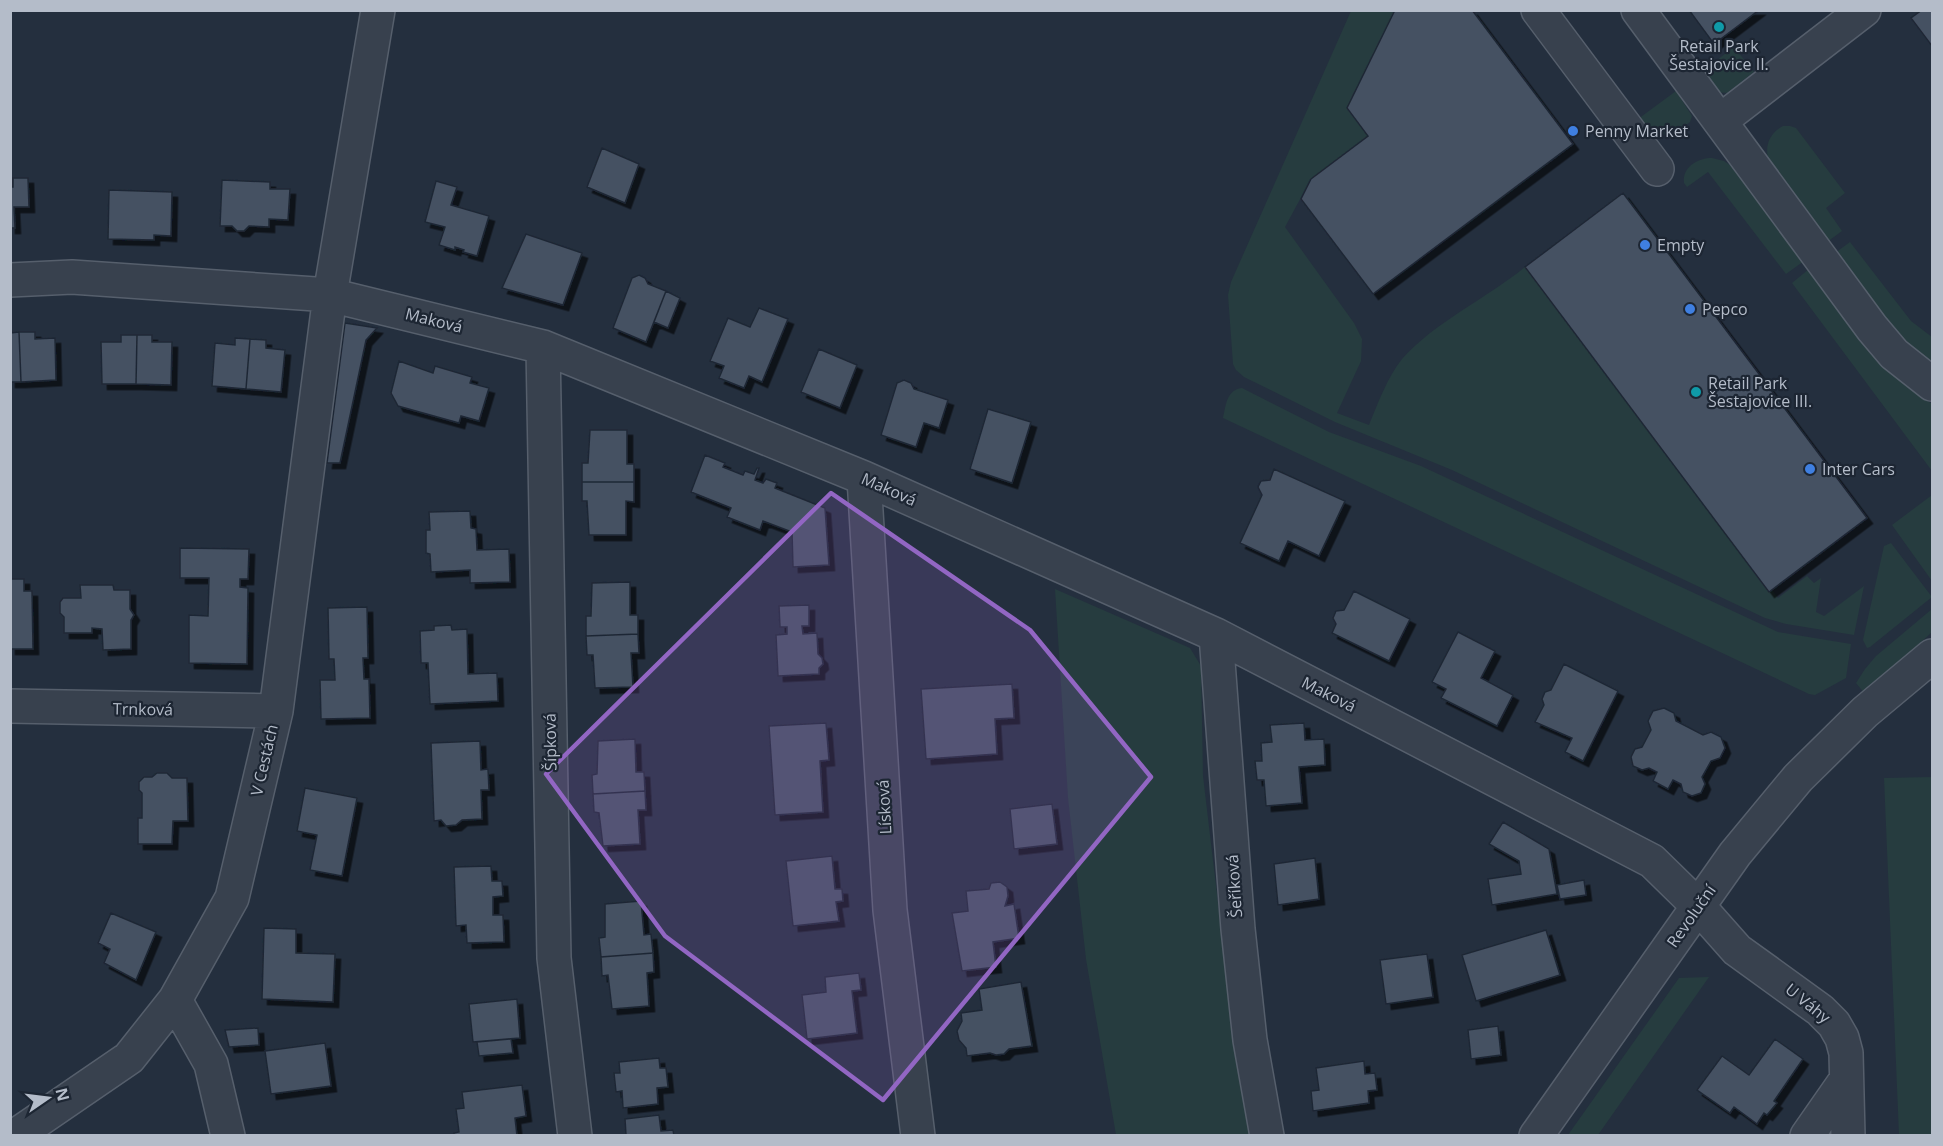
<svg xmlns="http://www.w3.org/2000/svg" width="1943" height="1146" font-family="'Open Sans',sans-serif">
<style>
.green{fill:#263c3f}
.building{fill:#455162;stroke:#1f2835;stroke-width:1.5;filter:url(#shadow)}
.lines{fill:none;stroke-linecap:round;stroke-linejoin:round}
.minor-casing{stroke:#565f6c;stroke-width:36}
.minor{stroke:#38414e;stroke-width:33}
.marked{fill:#9266c3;fill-opacity:0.2;stroke:#9266c3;stroke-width:4.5;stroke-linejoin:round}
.culture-dot{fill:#0f9aa8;stroke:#1d2633;stroke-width:2}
.shop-dot{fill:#3f7fe0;stroke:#1d2633;stroke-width:2}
.labels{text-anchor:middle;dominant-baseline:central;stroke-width:4.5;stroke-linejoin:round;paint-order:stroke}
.poi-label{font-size:16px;fill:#b4bcc9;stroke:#1d2633;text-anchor:start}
.street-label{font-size:16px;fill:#b4bcc9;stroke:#1d2633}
</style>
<defs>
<filter id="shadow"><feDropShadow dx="5.5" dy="5.5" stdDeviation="0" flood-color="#0009"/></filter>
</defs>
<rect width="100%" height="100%" fill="#242f3e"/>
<!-- green -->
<path class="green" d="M 1351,11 L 1395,11 L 1347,107 L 1368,136 L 1311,179 L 1285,227 L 1354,323 L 1362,339 L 1361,361 L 1337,413 L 1369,425 C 1377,405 1388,376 1402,359 C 1436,321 1486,299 1525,267 L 1769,592 L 1772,590 L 1778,598 L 1807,576 L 1814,583 L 1821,578 L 1816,612 L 1824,616 L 1864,586 L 1854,635 L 1786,624 L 1765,618 L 1452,470 L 1335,422 L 1244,377 L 1236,370 L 1233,364 L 1228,295 L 1231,282 Z
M 1734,47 L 1754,72 L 1727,93 L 1715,92 L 1700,73 Z
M 1676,91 L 1692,116 L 1690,122 L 1671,136 L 1652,132 L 1638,119 Z
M 1783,126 L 1790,126 L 1796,128 L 1845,193 L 1826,208 L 1842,231 L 1827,242 L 1770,165 C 1764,149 1767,135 1783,126 Z
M 1712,158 L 1724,161 L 1734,168 L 1804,261 L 1786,274 L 1708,172 L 1687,187 L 1684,183 C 1682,167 1698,158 1712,158 Z
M 1850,242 L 1911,321 L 1932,337 L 1932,361 L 1912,346 L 1895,331 L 1835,253 Z
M 1809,269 L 1888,370 L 1932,404 L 1932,471 L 1792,283 Z
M 1242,388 L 1329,432 L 1421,466 L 1778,632 L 1851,644 L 1846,678 L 1815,695 L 1809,694 L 1223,418 C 1226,406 1226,390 1242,388 Z
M 1932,495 L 1932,581 L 1892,525 Z
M 1891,543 L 1932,597 L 1870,647 L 1867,648 L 1863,640 L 1884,546 Z
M 1055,589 L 1190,648 L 1201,666 L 1203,776 L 1235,1046 L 1249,1135 L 1116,1135 L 1086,959 L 1068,798 Z
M 1932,609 L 1932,632 L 1865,694 L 1856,683 L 1865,669 L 1876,656 Z
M 1932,777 L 1932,1135 L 1899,1135 L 1884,778 Z
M 1709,977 L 1598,1135 L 1568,1135 L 1679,978 Z"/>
<!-- building -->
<path class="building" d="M 1395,10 L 1472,10 L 1573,144 L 1373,294 L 1301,199 L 1311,179 L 1368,136 L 1347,108 Z
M 1689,10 L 1759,10 L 1714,44 Z
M 1922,10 L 1932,10 L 1932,46 L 1911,18 Z
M 602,148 L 639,164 L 625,203 L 587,187 Z
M 13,178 L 28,178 L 29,207 L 14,207 L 15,228 L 10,228 L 10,187 L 13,187 Z
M 222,180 L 270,182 L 270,189 L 290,189 L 288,220 L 269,219 L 269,227 L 249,226 L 244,231 L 237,231 L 232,226 L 220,226 Z
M 436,181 L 457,187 L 451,205 L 489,216 L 477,256 L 463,252 L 464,250 L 455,247 L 455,250 L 439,245 L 445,227 L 425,222 Z
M 109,190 L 172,192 L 171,236 L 154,235 L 154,240 L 108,239 Z
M 1623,193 L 1867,518 L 1769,592 L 1525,267 Z
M 526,234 L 582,253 L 563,305 L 502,288 Z
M 639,275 L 645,278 L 648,284 L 666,291 L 646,342 L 613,328 L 632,278 Z
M 666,291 L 680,298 L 668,328 L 654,322 Z
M 759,308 L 788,319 L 762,382 L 749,376 L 744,388 L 719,378 L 724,366 L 710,361 L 728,318 L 750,327 Z
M 345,323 L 377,328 L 366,340 L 340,463 L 327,463 Z
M 19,332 L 35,332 L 35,339 L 55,338 L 56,380 L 21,382 Z
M 19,332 L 21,382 L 10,382 L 10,333 Z
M 121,335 L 137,335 L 136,384 L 102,384 L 101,342 L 121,342 Z
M 137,335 L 152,335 L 152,342 L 172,342 L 171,385 L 136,384 Z
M 235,338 L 250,339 L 246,389 L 212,386 L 215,343 L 235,345 Z
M 250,339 L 266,340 L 266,348 L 285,350 L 281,392 L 246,389 Z
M 819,349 L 857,365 L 840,408 L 801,392 Z
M 399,361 L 433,373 L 435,366 L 472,377 L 470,383 L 489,388 L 479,421 L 461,416 L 459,423 L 398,406 L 391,393 Z
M 904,380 L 911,383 L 914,389 L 948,400 L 939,428 L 924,423 L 916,447 L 881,435 L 897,383 Z
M 988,409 L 1031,422 L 1012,483 L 970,469 Z
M 590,430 L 627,430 L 627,464 L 634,464 L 634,482 L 582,482 L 582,463 L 588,463 Z
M 705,455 L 725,463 L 723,467 L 743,475 L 745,471 L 754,474 L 757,468 L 759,468 L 755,480 L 763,483 L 766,479 L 777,483 L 775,488 L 825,508 L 829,565 L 793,567 L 792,532 L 763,521 L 760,530 L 727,517 L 731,508 L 691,492 Z
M 1274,469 L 1345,501 L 1319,556 L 1288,541 L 1279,561 L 1240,543 L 1262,495 L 1258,487 L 1261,481 L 1270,480 Z
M 582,482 L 634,482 L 634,502 L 626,501 L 626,535 L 589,535 L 587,501 L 582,501 Z
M 470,511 L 471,528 L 476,529 L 477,550 L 509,549 L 510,582 L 470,583 L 470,570 L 431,572 L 430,554 L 426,553 L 426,530 L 430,530 L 429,512 Z
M 180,548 L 249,549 L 248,579 L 240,579 L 240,587 L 248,588 L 247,664 L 189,663 L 189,615 L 208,616 L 209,578 L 180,578 Z
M 10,579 L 24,579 L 24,591 L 32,591 L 33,649 L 10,649 Z
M 630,582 L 630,615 L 638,615 L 638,634 L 586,636 L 586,616 L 591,616 L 592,583 Z
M 80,585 L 113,585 L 114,590 L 130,590 L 130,609 L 134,615 L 131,620 L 131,649 L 103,650 L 102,629 L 92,628 L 92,633 L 64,633 L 64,617 L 60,613 L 60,602 L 63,598 L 81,598 Z
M 1354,591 L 1410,619 L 1389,661 L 1332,633 L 1336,624 L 1333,618 L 1336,611 L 1344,610 Z
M 809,605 L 809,626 L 802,626 L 803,634 L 817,633 L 818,654 L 822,658 L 823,664 L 819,668 L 819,674 L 778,676 L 776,635 L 787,634 L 787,627 L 780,627 L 779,606 Z
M 367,607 L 368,658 L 363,658 L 364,679 L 369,679 L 370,718 L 321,719 L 320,680 L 335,680 L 334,659 L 329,659 L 328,608 Z
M 451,625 L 452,630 L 467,629 L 468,674 L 497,673 L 498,701 L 430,704 L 428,663 L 421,663 L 420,631 L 434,630 L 434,626 Z
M 1458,632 L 1495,651 L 1481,678 L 1513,695 L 1497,726 L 1441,698 L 1446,689 L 1432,682 Z
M 638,634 L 639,653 L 631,653 L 633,687 L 595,688 L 593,655 L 587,655 L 586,636 Z
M 1564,664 L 1618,691 L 1583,761 L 1565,752 L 1572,738 L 1535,722 L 1544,705 L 1542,699 L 1545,692 L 1551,690 Z
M 1012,684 L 1014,718 L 995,719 L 997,754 L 926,759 L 921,689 Z
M 1664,708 L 1674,713 L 1676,721 L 1703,735 L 1711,732 L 1721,737 L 1725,748 L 1720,758 L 1711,761 L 1702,777 L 1705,784 L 1701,793 L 1692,796 L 1683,792 L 1681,784 L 1673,780 L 1668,789 L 1653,781 L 1657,772 L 1649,768 L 1642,770 L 1633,766 L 1631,757 L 1635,749 L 1642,747 L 1651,730 L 1648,721 L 1653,711 Z
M 826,723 L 829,760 L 820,761 L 823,812 L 775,815 L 769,726 Z
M 1304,723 L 1305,740 L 1324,739 L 1325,765 L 1299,767 L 1302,803 L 1266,806 L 1264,780 L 1257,780 L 1255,761 L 1262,761 L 1261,743 L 1272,742 L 1270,725 Z
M 635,739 L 636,772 L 644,772 L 645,791 L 593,794 L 592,775 L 597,774 L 598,741 Z
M 480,741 L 481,770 L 488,769 L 489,790 L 481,790 L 482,819 L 462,820 L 456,825 L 446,826 L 441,820 L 434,821 L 431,743 Z
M 157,773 L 167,773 L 172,778 L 187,778 L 188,821 L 173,821 L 172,844 L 138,844 L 138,818 L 142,818 L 142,793 L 139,790 L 139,782 L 144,777 L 152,777 Z
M 305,788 L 357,798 L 342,876 L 310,870 L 317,835 L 297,831 Z
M 645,791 L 646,810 L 638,810 L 640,844 L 603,846 L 599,813 L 594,812 L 593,794 Z
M 1052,804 L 1057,844 L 1014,849 L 1010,809 Z
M 1503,822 L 1549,849 L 1557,894 L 1492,905 L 1488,879 L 1521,874 L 1519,861 L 1489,844 Z
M 832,856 L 835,889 L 842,889 L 843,901 L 836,902 L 839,921 L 793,926 L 786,861 Z
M 1315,858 L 1319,899 L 1278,905 L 1274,864 Z
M 491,866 L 492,881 L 502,881 L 503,896 L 493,897 L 493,915 L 503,915 L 504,942 L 467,943 L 466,925 L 456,926 L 454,867 Z
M 1584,880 L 1586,895 L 1560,899 L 1557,885 Z
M 1000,882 L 1007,887 L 1008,896 L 1005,906 L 1014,904 L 1019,938 L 993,942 L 996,967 L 962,971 L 952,913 L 968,911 L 966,891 L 989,889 L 991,883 Z
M 641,901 L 644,935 L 651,934 L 653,953 L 601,957 L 599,938 L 605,937 L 605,904 Z
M 111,913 L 156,932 L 136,980 L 104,963 L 110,949 L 98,943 Z
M 264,928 L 296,929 L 296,953 L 335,954 L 333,1002 L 262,999 Z
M 1546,930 L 1560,975 L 1476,1001 L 1462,955 Z
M 653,953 L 654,972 L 647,973 L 649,1006 L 612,1009 L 608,975 L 602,976 L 601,957 Z
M 1427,954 L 1433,997 L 1386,1004 L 1380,960 Z
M 859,973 L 861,990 L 852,991 L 857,1033 L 807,1039 L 802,995 L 826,992 L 825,977 Z
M 1021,982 L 1032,1046 L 1009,1049 L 1004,1054 L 996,1055 L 990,1053 L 967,1056 L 966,1048 L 959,1040 L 957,1031 L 962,1021 L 961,1013 L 982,1010 L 979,989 Z
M 517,999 L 520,1038 L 473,1042 L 469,1004 Z
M 1498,1026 L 1501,1055 L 1471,1059 L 1468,1030 Z
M 258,1028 L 259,1045 L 229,1047 L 225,1030 Z
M 511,1039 L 513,1053 L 479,1056 L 477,1042 Z
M 1775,1039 L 1803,1059 L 1774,1101 L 1777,1103 L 1767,1115 L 1764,1113 L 1757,1124 L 1734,1107 L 1730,1113 L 1697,1090 L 1722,1056 L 1749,1075 Z
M 325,1043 L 331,1086 L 271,1094 L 265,1051 Z
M 659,1058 L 660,1068 L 666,1068 L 668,1087 L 657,1088 L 658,1104 L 623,1108 L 622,1091 L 616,1092 L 614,1073 L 620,1073 L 619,1062 Z
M 1364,1061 L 1365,1074 L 1375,1073 L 1377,1090 L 1368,1091 L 1369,1103 L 1313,1111 L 1311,1091 L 1319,1090 L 1316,1068 Z
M 522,1085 L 526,1116 L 515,1118 L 517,1136 L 454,1136 L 454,1133 L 459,1132 L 456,1109 L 464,1108 L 462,1092 Z
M 659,1115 L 661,1131 L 673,1130 L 674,1136 L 623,1136 L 626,1135 L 625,1119 Z"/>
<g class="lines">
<!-- minor casing -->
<g class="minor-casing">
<path id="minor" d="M 1538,10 L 1657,169
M 1638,10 L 1872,328 L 1894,354 L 1932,384
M 1720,121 L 1864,10
M 10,280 L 72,277 L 330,295 L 543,347 L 864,478 L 1216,635 L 1652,861 L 1698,906 L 1737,950 L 1820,1010 L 1834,1024 L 1842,1038 L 1846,1053 L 1848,1136
M 543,347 L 554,958 L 575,1136
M 864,478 L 890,910 L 918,1136
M 1216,635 L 1238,929 L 1250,1040 L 1267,1136
M 10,706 L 276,711
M 175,1000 L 211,1064 L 228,1136
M 15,1136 L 129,1058 L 175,1000 L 232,898 L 276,711 L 330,295 L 378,10
M 1536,1136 L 1735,854 L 1798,778 L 1865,712 L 1932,656
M 1807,1136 L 1846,1080"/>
</g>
<!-- minor -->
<use href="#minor" class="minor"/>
</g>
<!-- marked area -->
<path class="marked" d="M 831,493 L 1030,630 L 1151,777 L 883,1100 L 665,936 L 546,774 Z"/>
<!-- markers -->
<g class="culture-dot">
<circle cx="1719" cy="27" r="6"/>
<circle cx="1696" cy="392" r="6"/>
</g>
<g class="shop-dot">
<circle cx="1573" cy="131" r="6"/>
<circle cx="1645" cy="245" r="6"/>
<circle cx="1690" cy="309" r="6"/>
<circle cx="1810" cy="469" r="6"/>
</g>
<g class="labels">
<!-- poi labels -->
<g class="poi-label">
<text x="1719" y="46" text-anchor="middle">Retail Park<tspan x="1719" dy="18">Šestajovice II.</tspan></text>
<text x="1585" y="131">Penny Market</text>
<text x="1657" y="245">Empty</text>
<text x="1702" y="309">Pepco</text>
<text x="1708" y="383">Retail Park<tspan x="1708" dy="18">Šestajovice III.</tspan></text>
<text x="1822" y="469">Inter Cars</text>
</g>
<!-- street labels -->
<g class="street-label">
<text transform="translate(434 320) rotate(14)">Maková</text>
<text transform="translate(889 489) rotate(24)">Maková</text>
<text transform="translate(1329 694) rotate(27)">Maková</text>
<text transform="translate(143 709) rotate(1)">Trnková</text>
<text transform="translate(550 742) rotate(-91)">Šípková</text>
<text transform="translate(264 760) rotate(-77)">V Cestách</text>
<text transform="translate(884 807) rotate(-93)">Lísková</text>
<text transform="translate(1234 886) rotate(-94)">Šeříková</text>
<text transform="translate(1691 916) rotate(-55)">Revoluční</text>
<text transform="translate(1808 1003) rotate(39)">U Váhy</text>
</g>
</g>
<!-- border -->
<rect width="1943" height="1146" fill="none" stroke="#b4bcc9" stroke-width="24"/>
<!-- north arrow -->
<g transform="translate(48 1098) rotate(76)" stroke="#1d2633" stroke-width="4.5" paint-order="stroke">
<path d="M0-4.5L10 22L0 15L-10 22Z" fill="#b4bcc9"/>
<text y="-9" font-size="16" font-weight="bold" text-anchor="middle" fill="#b4bcc9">N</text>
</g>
</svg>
